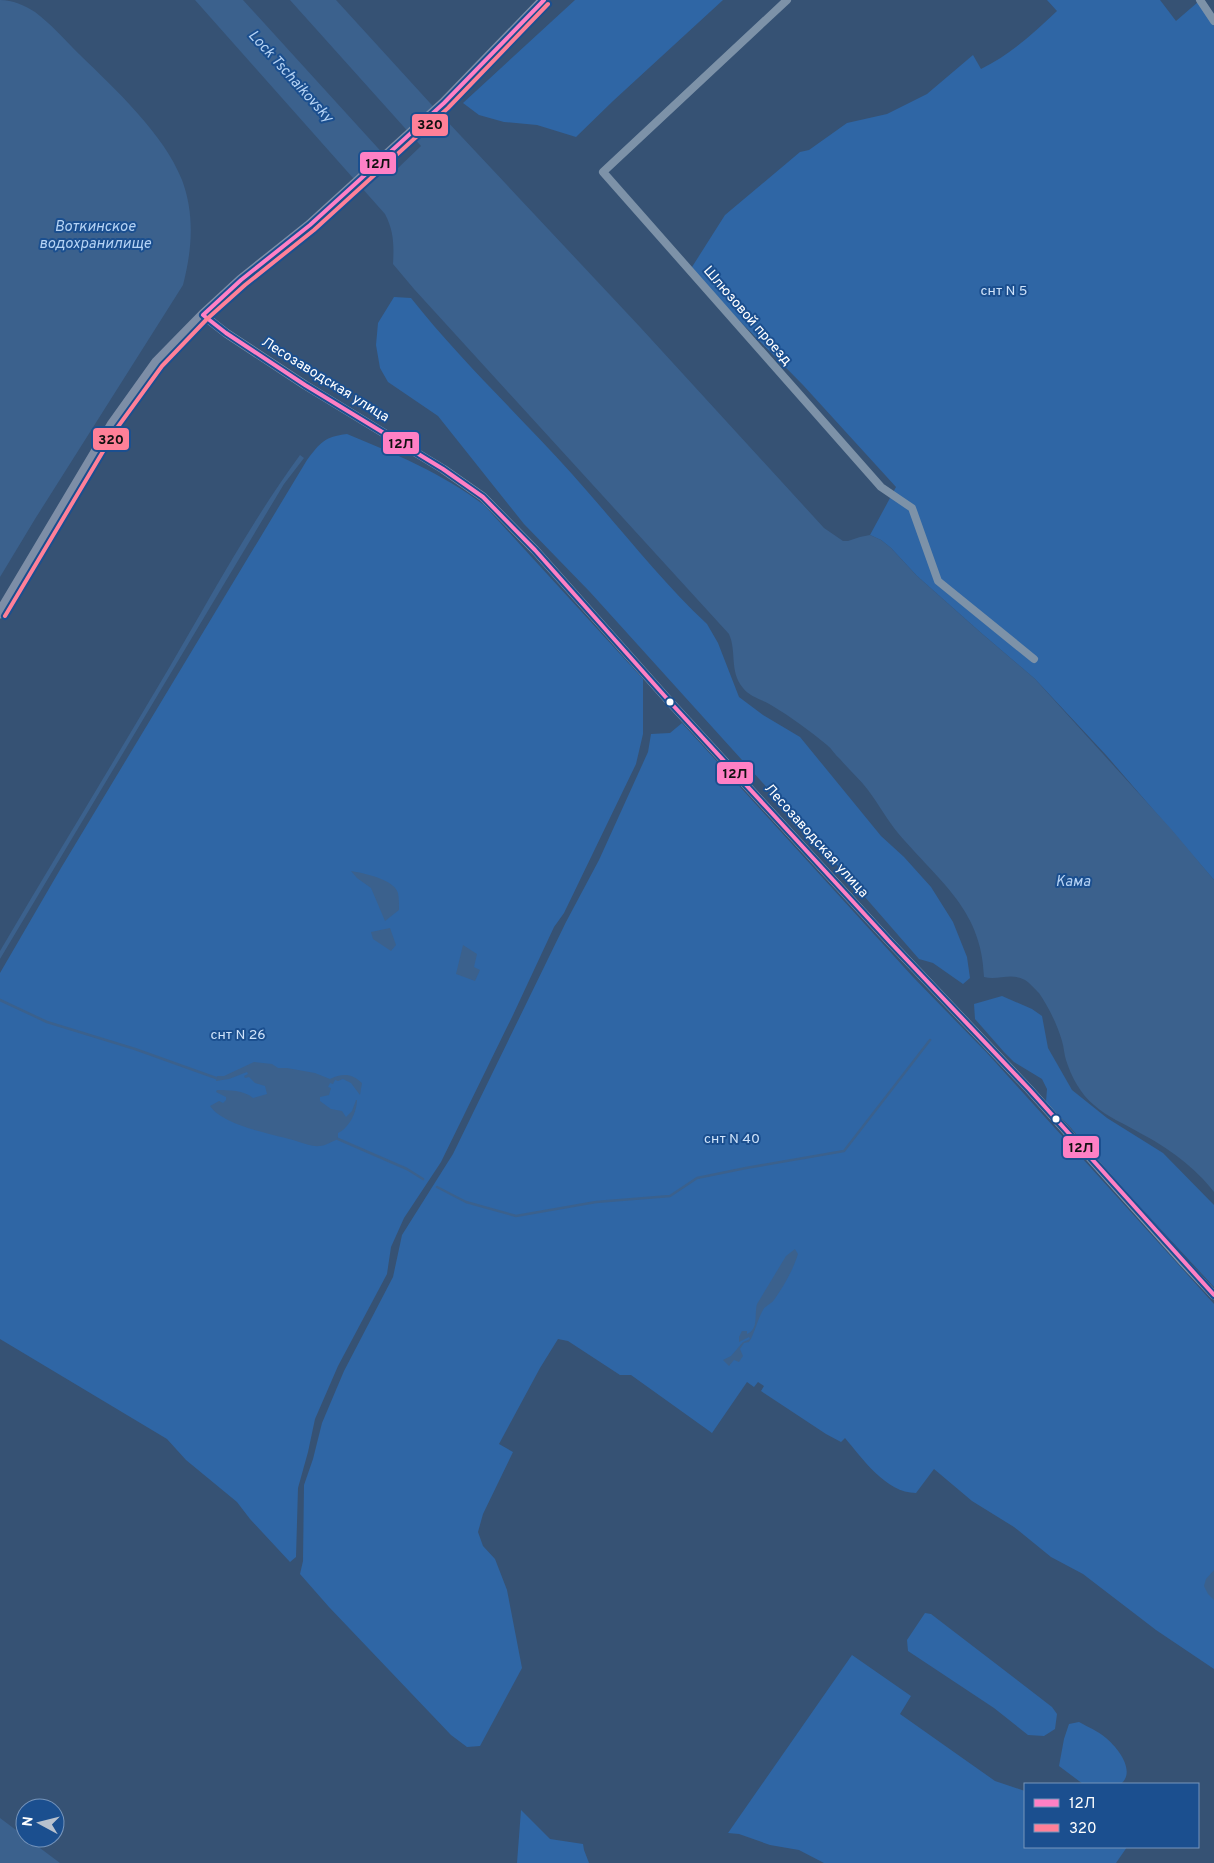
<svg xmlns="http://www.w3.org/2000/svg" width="1214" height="1863" font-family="Overpass,sans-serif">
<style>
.green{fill:#2f66a5}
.water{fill:#3b618d}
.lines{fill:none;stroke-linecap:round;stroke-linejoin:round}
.stream{stroke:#3b618d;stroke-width:2.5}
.minor{stroke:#7d92a8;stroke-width:8}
.tertiary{stroke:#7d92a8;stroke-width:9}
.primary{stroke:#7d8ea7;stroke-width:11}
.bus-1-casing{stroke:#1b4f8f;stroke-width:8}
.bus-2-casing{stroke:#1b4f8f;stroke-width:8}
.bus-1{stroke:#ff80c5;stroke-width:4}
.bus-2{stroke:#ff8098;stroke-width:4}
.bus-dot{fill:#fff;stroke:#1b4f8f;stroke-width:2}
.labels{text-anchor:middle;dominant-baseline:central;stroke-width:4;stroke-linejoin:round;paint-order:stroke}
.park-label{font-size:14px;fill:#cfe3fa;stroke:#1b4f8f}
.street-label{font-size:14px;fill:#fff;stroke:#1b4f8f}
.water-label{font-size:15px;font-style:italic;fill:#b5d3f5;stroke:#1b4f8f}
.line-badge{stroke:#1b4f8f;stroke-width:2}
.pale-badge-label{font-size:14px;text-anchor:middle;font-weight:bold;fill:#111}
</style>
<rect width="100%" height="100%" fill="#365274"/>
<!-- green -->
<path class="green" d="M 575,0 L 723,0 L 613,101 L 576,137 L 537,125 L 504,122 L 479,115 L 463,103 Z
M 1047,0 L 1160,0 L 1176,21 L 1198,2 L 1214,26 L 1214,880 L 1106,755 L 1035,679 L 980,632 L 917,576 L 891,548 L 881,540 L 870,535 L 896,487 L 803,385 L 706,287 L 692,267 L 725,215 L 800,152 L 809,150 L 847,123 L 887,114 L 927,94 L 973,55 L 981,69 C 1010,55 1034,33 1057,11 Z
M 394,297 L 411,298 C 460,360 519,415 572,474 C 617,524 658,578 707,624 L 718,643 L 739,697 L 763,715 L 800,737 L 881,836 L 904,857 L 931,887 L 953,922 L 967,957 L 970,978 L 963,984 L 933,963 L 919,959 L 837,865 L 590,592 L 524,524 L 438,416 L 388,382 L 380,368 L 376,345 L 378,323 Z
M 347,434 C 395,454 442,473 484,505 L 643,679 L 643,734 L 636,764 L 564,913 L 554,927 L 513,1015 L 441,1162 L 404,1218 L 391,1247 L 387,1274 L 338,1366 L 315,1419 L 308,1452 L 298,1488 L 296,1557 L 290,1562 L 250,1519 L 237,1502 L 186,1460 L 167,1439 L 0,1339 L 0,973 L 61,868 L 307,460 C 321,442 324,437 347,434 Z
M 682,723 L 913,977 L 987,1053 L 1214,1304 L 1214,1669 L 1156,1630 L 1083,1574 L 1051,1557 L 1014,1527 L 972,1501 L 934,1469 L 916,1493 C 886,1493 862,1458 845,1438 L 841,1442 L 826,1434 L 761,1391 L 764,1386 L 758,1382 L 754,1387 L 747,1382 L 712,1433 L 631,1375 L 620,1375 L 568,1341 L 558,1339 L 540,1368 L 499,1444 L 513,1452 L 483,1514 L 478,1532 L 483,1546 L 495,1559 L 507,1590 L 522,1668 L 480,1746 L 467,1747 L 451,1735 L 329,1607 L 300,1574 L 303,1561 L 304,1485 L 313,1459 L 322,1423 L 344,1371 L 393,1277 L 402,1235 L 453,1154 L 566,922 L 599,860 L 648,752 L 651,734 L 670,733 Z
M 1002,996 L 1032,1009 L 1042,1016 L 1048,1048 L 1072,1090 L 1107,1118 L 1163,1153 L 1214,1205 L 1214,1287 L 1114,1179 L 1071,1128 L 1046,1102 L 1047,1089 L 1042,1079 L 1014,1062 L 1004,1052 L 975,1019 L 974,1004 Z
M 925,1613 L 931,1614 L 1052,1707 L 1057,1714 L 1055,1729 L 1044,1736 L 1028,1735 L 994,1708 L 908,1651 L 907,1640 Z
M 852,1655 L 911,1696 L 900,1714 L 995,1781 L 1025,1791 L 1025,1847 L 1127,1847 L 1116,1863 L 824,1863 L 799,1850 L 770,1845 L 739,1834 L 728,1833 Z
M 1079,1722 C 1088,1727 1098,1731 1106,1738 C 1118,1748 1136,1771 1121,1784 L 1083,1784 L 1059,1766 L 1064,1739 L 1069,1724 Z
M 521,1810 L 550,1839 L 583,1844 L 584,1850 L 589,1863 L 517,1863 Z"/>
<!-- water -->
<path class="water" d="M 0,0 C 13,0 24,5 35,12 C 51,24 65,40 79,54 C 115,89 164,134 182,180 C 195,215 192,250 183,285 L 35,519 L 0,577 Z
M 195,0 L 243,0 L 397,169 L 421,146 L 290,0 L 336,0 L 430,103 L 640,327 L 824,528 L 843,541 L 848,541 L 860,537 L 870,535 L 881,540 L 891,548 L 917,576 L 980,632 L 1035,679 L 1172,830 L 1214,880 L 1214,1192 C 1196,1168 1167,1147 1140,1133 C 1125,1124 1107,1117 1094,1105 C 1081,1095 1071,1076 1066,1060 C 1064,1054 1064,1047 1062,1041 C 1057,1024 1049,1008 1039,993 C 1035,989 1030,983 1025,980 C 1010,972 998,981 984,977 C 982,906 934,878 894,828 C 885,816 877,802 868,790 C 860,779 849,770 840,759 C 835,755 832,749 827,745 C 810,731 791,717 771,705 C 761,699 750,697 743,688 C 729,671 737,652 729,634 L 414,289 L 393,264 C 394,246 394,231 385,214 Z
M 300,455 L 304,458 L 284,484 L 227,579 L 0,959 L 0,951 C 56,856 113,763 169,668 C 211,596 251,522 300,455 Z
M 351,871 C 363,873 394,879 398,893 C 399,898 399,905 399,910 L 385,921 L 371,888 L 357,878 Z
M 390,928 L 396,945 L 391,951 L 373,939 L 371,932 Z
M 463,945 L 477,954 L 474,967 L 480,970 L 475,981 L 456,974 Z
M 254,1062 L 272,1064 L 278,1068 L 287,1068 L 315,1073 L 330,1079 C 342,1073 352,1073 362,1083 L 360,1095 L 351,1083 L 343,1079 L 338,1081 L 335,1080 L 333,1084 L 330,1083 L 328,1087 L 331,1088 L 329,1095 L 320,1097 L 320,1101 L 331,1109 L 342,1111 L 346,1117 L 352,1111 L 356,1100 L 357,1100 C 357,1112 349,1128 338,1133 L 338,1139 C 333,1141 325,1146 320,1146 C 312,1147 300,1142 293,1140 C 270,1134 223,1125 210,1106 L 219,1101 L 223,1103 L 226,1100 L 226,1097 L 216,1092 L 217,1090 C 229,1090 244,1090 253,1098 L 267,1094 L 265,1086 L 255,1083 L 249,1077 L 245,1078 L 244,1076 L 248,1074 L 247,1072 L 229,1079 L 216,1081 L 217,1076 L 224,1076 Z
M 795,1249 L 798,1254 C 793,1270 784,1286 774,1300 C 771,1304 765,1306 763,1310 C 757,1320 755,1333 749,1342 L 744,1343 L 740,1349 L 743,1356 L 739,1362 L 734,1360 L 729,1366 L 723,1360 L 731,1356 L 743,1342 L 750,1339 L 749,1337 L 739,1342 L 739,1337 L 742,1331 L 747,1331 L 747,1334 C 759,1329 754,1315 757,1304 L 786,1256 Z
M 1214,1570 L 1214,1600 L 1208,1594 L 1204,1586 L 1206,1579 Z
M 0,1818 L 60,1863 L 0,1863 Z"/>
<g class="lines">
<!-- stream -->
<path class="stream" d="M 0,1000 L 47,1022 L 135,1049 L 216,1078
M 338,1139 L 407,1169 L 423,1179
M 437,1187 L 466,1202 L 516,1216 L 596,1202 L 670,1196 L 697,1178 L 746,1168 L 844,1151 L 930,1040"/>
<!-- minor -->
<path class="minor" d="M 787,0 L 603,172 L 881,487 L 912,508 L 938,581 L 1034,659
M 1200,0 L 1214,21"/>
<!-- tertiary -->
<path class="tertiary" d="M 203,315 L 226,333 L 305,385 L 443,469 L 483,497 L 535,550 L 670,702 L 890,942 L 1029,1089 L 1184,1263 L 1214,1295"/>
<!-- primary -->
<path class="primary" d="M 0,613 L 112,425 L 157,362 L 203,315 L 241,280 L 310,225 L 444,103 L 544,0"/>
<!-- bus-1 casing -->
<g class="bus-1-casing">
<path id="bus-1" d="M 203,315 L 226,333 L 305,385 L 443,469 L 483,497 L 535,550 L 670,702 L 890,942 L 1029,1089 L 1214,1295
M 203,315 L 241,280 L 310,225 L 444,103 L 544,0"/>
</g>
<!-- bus-2 casing -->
<g class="bus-2-casing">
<path id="bus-2" d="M 5,616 L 117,428 L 162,366 L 207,319 L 245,285 L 314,230 L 448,108 L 548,4"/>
</g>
<!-- bus-1 -->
<use href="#bus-1" class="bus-1"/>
<!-- bus-2 -->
<use href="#bus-2" class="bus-2"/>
</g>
<!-- markers -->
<g class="bus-dot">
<circle cx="670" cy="702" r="4.5"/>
<circle cx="1056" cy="1119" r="4.5"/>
</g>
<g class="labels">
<!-- park labels -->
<g class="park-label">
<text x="1004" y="291">снт N 5</text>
<text x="238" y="1035">снт N 26</text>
<text x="732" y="1139">снт N 40</text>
</g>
<!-- street labels -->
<g class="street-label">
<text transform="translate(747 316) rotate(49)">Шлюзовой проезд</text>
<text transform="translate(325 380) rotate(32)">Лесозаводская улица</text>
<text transform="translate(816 841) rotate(48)">Лесозаводская улица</text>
</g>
<!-- water labels -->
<g class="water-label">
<text transform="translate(290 77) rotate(48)">Lock Tschaikovsky</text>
<text x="95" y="227">Воткинское<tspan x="95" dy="17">водохранилище</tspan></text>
<text x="1073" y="882">Кама</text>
</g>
</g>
<g class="line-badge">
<rect x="411" y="113" width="38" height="24" rx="5" fill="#ff8098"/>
<rect x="359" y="151" width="38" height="24" rx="5" fill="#ff80c5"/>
<rect x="92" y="427" width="38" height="24" rx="5" fill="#ff8098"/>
<rect x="382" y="431" width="38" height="24" rx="5" fill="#ff80c5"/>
<rect x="716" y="761" width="38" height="24" rx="5" fill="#ff80c5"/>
<rect x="1062" y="1135" width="38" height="24" rx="5" fill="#ff80c5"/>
</g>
<g class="pale-badge-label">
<text x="430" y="129">320</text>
<text x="378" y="168">12Л</text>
<text x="111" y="444">320</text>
<text x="401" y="448">12Л</text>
<text x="735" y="778">12Л</text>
<text x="1081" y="1152">12Л</text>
</g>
<!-- legend -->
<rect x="1024" y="1783" width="175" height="65" fill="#1b4f8f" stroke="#7695bc"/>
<rect x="1034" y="1799" width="25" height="8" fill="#ff80c5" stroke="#7695bc"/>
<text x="1069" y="1808" font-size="15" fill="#ffffff">12Л</text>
<rect x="1034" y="1824" width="25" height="8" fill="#ff8098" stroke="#7695bc"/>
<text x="1069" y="1833" font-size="15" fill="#ffffff">320</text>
<!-- north arrow -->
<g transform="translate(40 1823) rotate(277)"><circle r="24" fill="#1b4f8f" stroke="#7695bc"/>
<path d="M0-4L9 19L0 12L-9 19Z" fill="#b9c2ce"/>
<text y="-8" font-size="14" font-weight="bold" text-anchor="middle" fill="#ffffff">N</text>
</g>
</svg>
